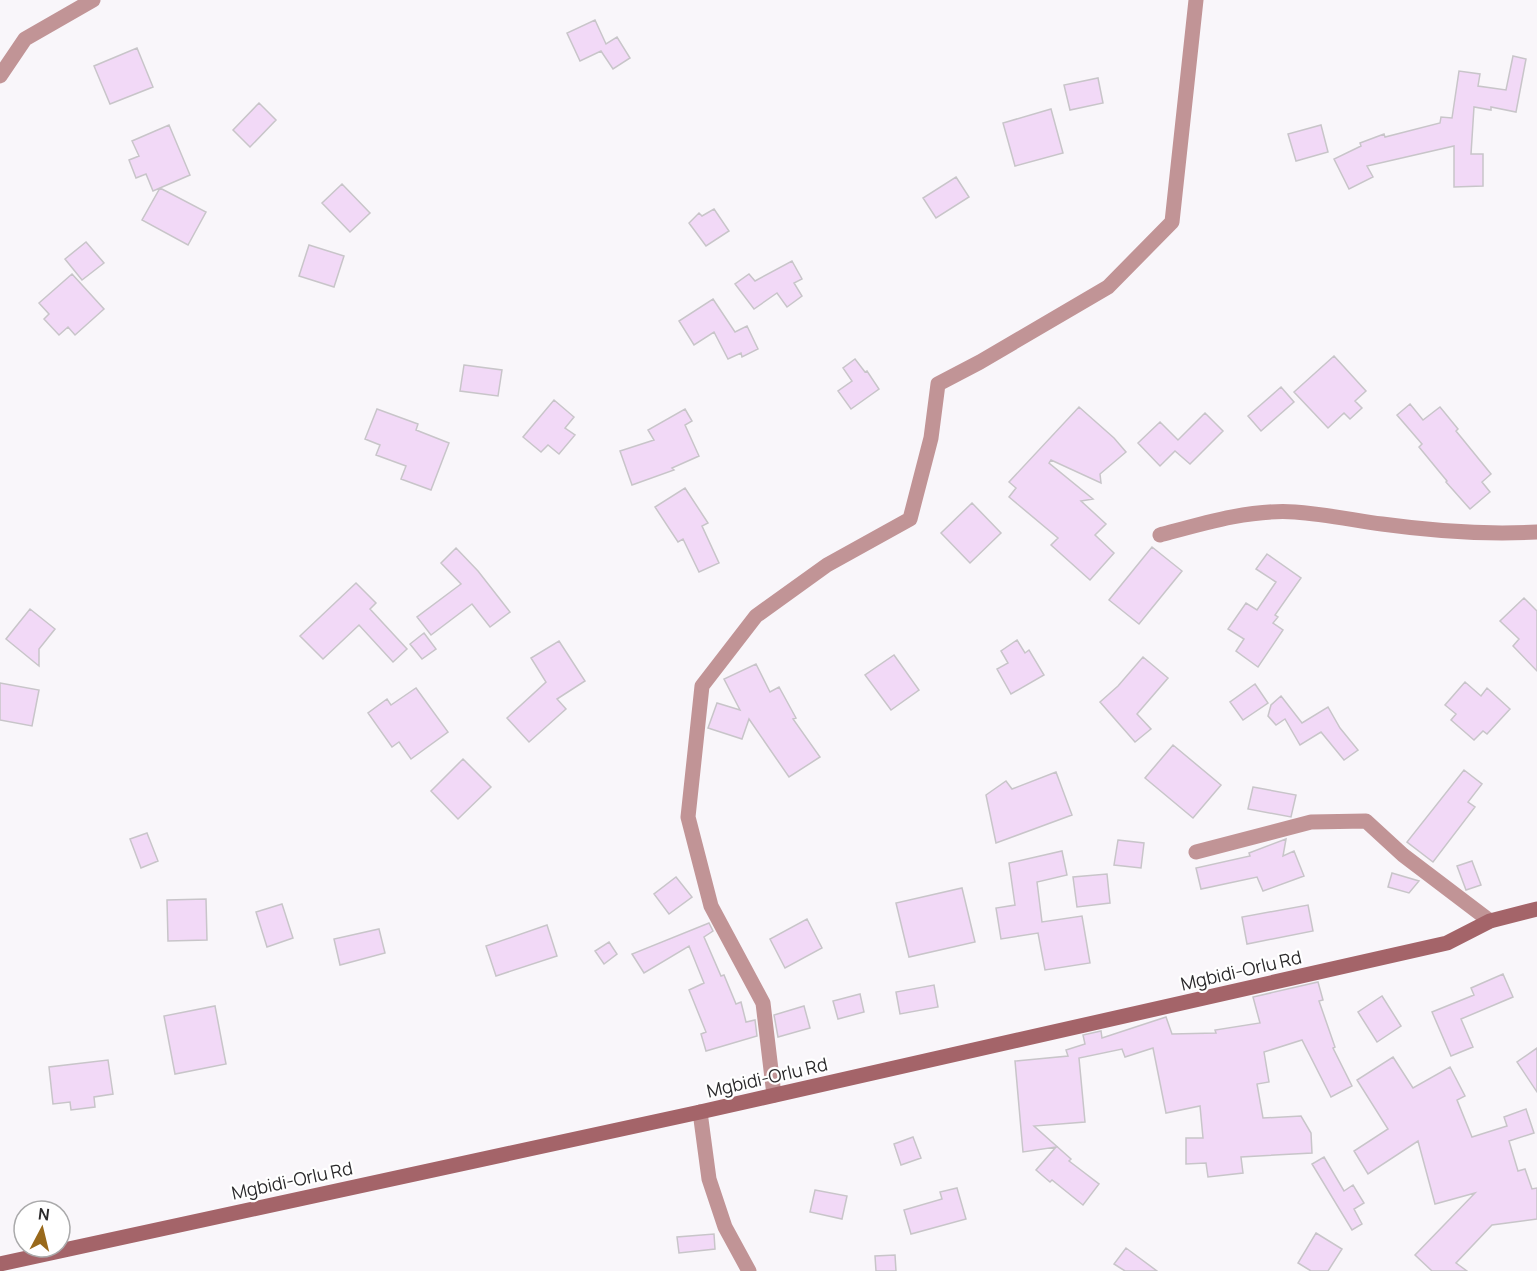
<svg xmlns="http://www.w3.org/2000/svg" width="1537" height="1271" font-family="Manrope,sans-serif">
<style>
.building{fill:#f2d9f7;stroke:#c8c5c9;stroke-width:1.5}
.lines{fill:none;stroke-linecap:round;stroke-linejoin:round}
.minor{stroke:#c19496;stroke-width:15}
.secondary{stroke:#a46469;stroke-width:15}
.labels{text-anchor:middle;dominant-baseline:central;stroke-width:4.5;stroke-linejoin:round;paint-order:stroke}
.street-label{font-size:18px;fill:#2b2a2c;stroke:#fff}
</style>
<rect width="100%" height="100%" fill="#f9f6fa"/>
<!-- building -->
<path class="building" d="M 595,20 L 606,44 L 617,37 L 630,58 L 613,69 L 601,51 L 580,61 L 567,33 Z
M 137,48 L 153,87 L 110,104 L 94,66 Z
M 1513,56 L 1526,59 L 1516,112 L 1491,107 L 1491,110 L 1474,107 L 1471,154 L 1483,154 L 1483,186 L 1454,187 L 1454,146 L 1367,166 L 1373,177 L 1349,189 L 1334,159 L 1361,146 L 1360,143 L 1384,134 L 1385,137 L 1440,123 L 1441,117 L 1452,118 L 1459,71 L 1480,74 L 1478,86 L 1506,90 Z
M 1098,78 L 1103,103 L 1070,110 L 1064,85 Z
M 259,103 L 276,120 L 250,147 L 233,130 Z
M 1051,109 L 1063,153 L 1015,166 L 1003,123 Z
M 169,125 L 190,175 L 153,191 L 146,174 L 136,178 L 129,160 L 139,156 L 132,141 Z
M 1321,125 L 1328,152 L 1296,161 L 1288,134 Z
M 956,177 L 969,197 L 936,218 L 923,198 Z
M 342,184 L 370,213 L 350,232 L 322,203 Z
M 160,188 L 206,212 L 188,245 L 142,220 Z
M 714,209 L 729,231 L 706,246 L 689,223 L 699,213 L 702,216 Z
M 86,242 L 104,263 L 82,280 L 65,259 Z
M 309,245 L 344,256 L 334,287 L 299,276 Z
M 792,261 L 802,279 L 794,283 L 802,296 L 787,307 L 777,293 L 754,309 L 735,284 L 749,274 L 755,281 Z
M 72,274 L 104,309 L 75,335 L 68,327 L 59,335 L 44,319 L 49,314 L 39,303 Z
M 713,299 L 735,332 L 747,326 L 758,349 L 742,357 L 741,353 L 728,359 L 714,332 L 694,345 L 679,321 Z
M 1334,356 L 1366,391 L 1355,401 L 1362,408 L 1350,419 L 1344,413 L 1328,428 L 1294,392 Z
M 855,359 L 865,372 L 867,371 L 879,389 L 851,409 L 838,391 L 852,381 L 843,368 Z
M 464,365 L 502,370 L 498,396 L 460,391 Z
M 1281,387 L 1294,402 L 1261,431 L 1248,416 Z
M 554,400 L 574,417 L 565,428 L 575,435 L 559,454 L 548,445 L 541,452 L 523,437 Z
M 1410,404 L 1423,420 L 1440,407 L 1458,429 L 1456,431 L 1491,474 L 1482,482 L 1490,492 L 1470,509 L 1446,482 L 1447,481 L 1419,447 L 1422,444 L 1397,415 Z
M 1079,407 L 1114,438 L 1126,452 L 1100,474 L 1101,483 L 1051,460 L 1049,463 L 1093,499 L 1081,501 L 1106,524 L 1095,535 L 1114,553 L 1090,580 L 1051,545 L 1058,538 L 1009,497 L 1016,488 L 1009,482 Z
M 377,409 L 418,424 L 416,430 L 449,443 L 431,490 L 401,479 L 406,466 L 376,455 L 380,445 L 365,439 Z
M 685,409 L 692,421 L 685,425 L 699,456 L 672,468 L 674,470 L 632,485 L 620,451 L 654,440 L 648,430 Z
M 1205,413 L 1223,431 L 1190,464 L 1175,451 L 1160,466 L 1138,443 L 1160,422 L 1178,440 Z
M 685,488 L 708,523 L 702,526 L 719,563 L 699,572 L 683,539 L 678,542 L 655,507 Z
M 972,503 L 1001,533 L 970,563 L 941,533 Z
M 1152,547 L 1182,571 L 1139,624 L 1109,600 Z
M 456,548 L 478,571 L 510,612 L 490,627 L 472,604 L 431,635 L 417,617 L 461,584 L 441,563 Z
M 1267,554 L 1301,578 L 1275,615 L 1278,617 L 1273,623 L 1283,630 L 1258,667 L 1236,651 L 1244,639 L 1228,629 L 1246,603 L 1257,610 L 1276,582 L 1256,569 Z
M 356,583 L 376,603 L 370,609 L 407,649 L 393,662 L 359,625 L 323,659 L 300,636 Z
M 1524,598 L 1537,611 L 1537,671 L 1513,646 L 1519,639 L 1500,621 Z
M 30,609 L 55,629 L 39,649 L 39,666 L 6,639 Z
M 424,633 L 436,649 L 422,659 L 410,644 Z
M 1017,640 L 1025,653 L 1029,650 L 1044,675 L 1011,694 L 997,669 L 1008,663 L 1001,651 Z
M 559,641 L 585,681 L 557,699 L 566,709 L 529,742 L 507,718 L 546,682 L 531,658 Z
M 894,655 L 919,690 L 891,710 L 865,675 Z
M 1143,657 L 1168,678 L 1137,714 L 1151,729 L 1135,742 L 1100,702 L 1118,686 Z
M 756,664 L 770,692 L 779,687 L 796,718 L 793,719 L 820,757 L 789,777 L 749,719 L 742,739 L 708,728 L 717,703 L 740,710 L 724,679 Z
M 1465,682 L 1481,696 L 1487,688 L 1510,709 L 1487,734 L 1483,731 L 1474,740 L 1451,720 L 1456,714 L 1445,705 Z
M 0,683 L 39,690 L 32,726 L 0,720 Z
M 1255,684 L 1268,703 L 1243,720 L 1230,702 Z
M 416,688 L 448,732 L 411,759 L 399,742 L 392,747 L 368,713 L 387,699 L 391,705 Z
M 1281,696 L 1302,723 L 1328,707 L 1340,728 L 1358,750 L 1344,760 L 1321,732 L 1300,745 L 1285,719 L 1276,725 L 1268,716 L 1271,705 Z
M 1173,745 L 1221,785 L 1193,818 L 1145,778 Z
M 463,759 L 491,787 L 458,819 L 431,791 Z
M 1464,770 L 1482,784 L 1468,802 L 1475,807 L 1433,862 L 1407,842 Z
M 1056,772 L 1072,815 L 996,843 L 986,795 L 1006,781 L 1012,789 Z
M 1253,787 L 1296,795 L 1291,817 L 1248,809 Z
M 147,833 L 158,861 L 141,868 L 130,839 Z
M 1286,839 L 1283,856 L 1294,851 L 1304,876 L 1263,891 L 1257,877 L 1201,889 L 1196,868 L 1250,856 L 1249,853 Z
M 1118,840 L 1144,843 L 1141,868 L 1114,865 Z
M 1062,851 L 1067,875 L 1037,882 L 1042,922 L 1082,916 L 1090,963 L 1045,970 L 1038,933 L 1001,939 L 996,908 L 1015,905 L 1009,863 Z
M 1472,861 L 1481,885 L 1466,890 L 1457,866 Z
M 1392,873 L 1419,881 L 1409,893 L 1388,887 Z
M 1107,874 L 1110,903 L 1077,907 L 1073,877 Z
M 676,877 L 692,897 L 669,914 L 654,894 Z
M 962,888 L 975,942 L 909,957 L 896,903 Z
M 206,899 L 207,940 L 168,941 L 167,900 Z
M 282,904 L 293,938 L 267,947 L 256,912 Z
M 1308,905 L 1313,931 L 1247,944 L 1242,917 Z
M 807,919 L 822,948 L 785,968 L 770,939 Z
M 709,923 L 713,931 L 704,937 L 721,976 L 724,975 L 736,1004 L 741,1002 L 746,1022 L 755,1020 L 757,1036 L 706,1051 L 701,1034 L 706,1032 L 689,990 L 704,983 L 689,946 L 644,973 L 632,954 Z
M 547,925 L 557,956 L 496,976 L 486,946 Z
M 379,929 L 385,953 L 340,965 L 334,939 Z
M 609,942 L 617,954 L 604,964 L 595,951 Z
M 1503,974 L 1513,997 L 1461,1019 L 1473,1047 L 1451,1056 L 1432,1012 L 1474,995 L 1471,988 Z
M 1318,982 L 1323,1000 L 1319,1001 L 1335,1047 L 1333,1048 L 1352,1086 L 1331,1097 L 1302,1040 L 1264,1052 L 1269,1082 L 1257,1084 L 1263,1118 L 1301,1116 L 1311,1133 L 1312,1153 L 1241,1157 L 1243,1173 L 1208,1177 L 1206,1163 L 1186,1164 L 1186,1138 L 1203,1138 L 1200,1106 L 1166,1113 L 1153,1048 L 1125,1057 L 1122,1049 L 1079,1058 L 1085,1122 L 1034,1126 L 1071,1159 L 1069,1161 L 1099,1184 L 1083,1205 L 1052,1180 L 1050,1182 L 1036,1170 L 1056,1147 L 1023,1152 L 1015,1061 L 1068,1056 L 1066,1050 L 1085,1044 L 1083,1035 L 1101,1031 L 1102,1038 L 1166,1017 L 1172,1034 L 1216,1033 L 1215,1030 L 1260,1023 L 1253,997 Z
M 934,985 L 938,1007 L 900,1014 L 896,992 Z
M 860,994 L 864,1012 L 838,1019 L 833,1001 Z
M 1382,996 L 1401,1026 L 1377,1042 L 1358,1012 Z
M 215,1006 L 226,1064 L 175,1074 L 164,1016 Z
M 804,1006 L 810,1028 L 778,1037 L 774,1015 Z
M 1537,1048 L 1537,1092 L 1517,1062 Z
M 1393,1057 L 1413,1088 L 1450,1067 L 1465,1096 L 1457,1100 L 1472,1137 L 1507,1126 L 1504,1117 L 1526,1109 L 1534,1133 L 1509,1141 L 1518,1171 L 1525,1169 L 1532,1189 L 1537,1188 L 1537,1219 L 1492,1225 L 1456,1263 L 1467,1271 L 1432,1271 L 1415,1255 L 1475,1193 L 1435,1204 L 1418,1141 L 1368,1174 L 1354,1151 L 1388,1129 L 1357,1080 Z
M 108,1060 L 113,1094 L 94,1097 L 95,1107 L 71,1110 L 70,1102 L 53,1104 L 49,1067 Z
M 913,1137 L 921,1158 L 901,1165 L 894,1144 Z
M 1324,1157 L 1344,1191 L 1353,1185 L 1364,1203 L 1354,1209 L 1362,1224 L 1352,1230 L 1312,1164 Z
M 957,1188 L 966,1219 L 911,1234 L 904,1210 L 942,1199 L 940,1192 Z
M 815,1190 L 847,1196 L 842,1219 L 810,1212 Z
M 1316,1233 L 1342,1249 L 1328,1271 L 1311,1271 L 1298,1263 Z
M 714,1234 L 715,1249 L 679,1253 L 677,1237 Z
M 1126,1248 L 1157,1271 L 1125,1271 L 1114,1264 Z
M 895,1255 L 896,1271 L 876,1271 L 875,1256 Z"/>
<g class="lines">
<!-- minor -->
<path class="minor" d="M 0,76 L 25,39 L 93,0
M 1160,535 C 1204,523 1250,509 1295,512 C 1324,514 1353,520 1382,524 C 1433,531 1485,535 1537,532
M 1196,852 L 1311,822 L 1366,821 L 1403,855 L 1490,921
M 774,1095 L 763,1003 L 711,906 L 688,817 L 702,686 L 756,616 L 827,565 L 910,519 L 931,438 L 938,384 L 980,362 L 1108,287 L 1172,222 L 1196,0
M 700,1112 L 709,1179 L 725,1227 L 749,1271"/>
<!-- secondary -->
<path class="secondary" d="M 0,1264 L 700,1112 L 1447,943 L 1490,921 L 1537,909"/>
</g>
<g class="labels">
<!-- street labels -->
<g class="street-label">
<text transform="translate(1241 970) rotate(-13)">Mgbidi-Orlu Rd</text>
<text transform="translate(767 1077) rotate(-13)">Mgbidi-Orlu Rd</text>
<text transform="translate(292 1180) rotate(-12)">Mgbidi-Orlu Rd</text>
</g>
</g>
<!-- north arrow -->
<g transform="translate(42 1229) rotate(7)"><circle r="28" fill="#ffffff" stroke="#aaaaab" stroke-width="1.5"/>
<path d="M0-4.5L10 22L0 15L-10 22Z" fill="#99691b"/>
<text y="-9" font-size="16" font-weight="bold" text-anchor="middle" fill="#2b2a2c">N</text>
</g>
</svg>
